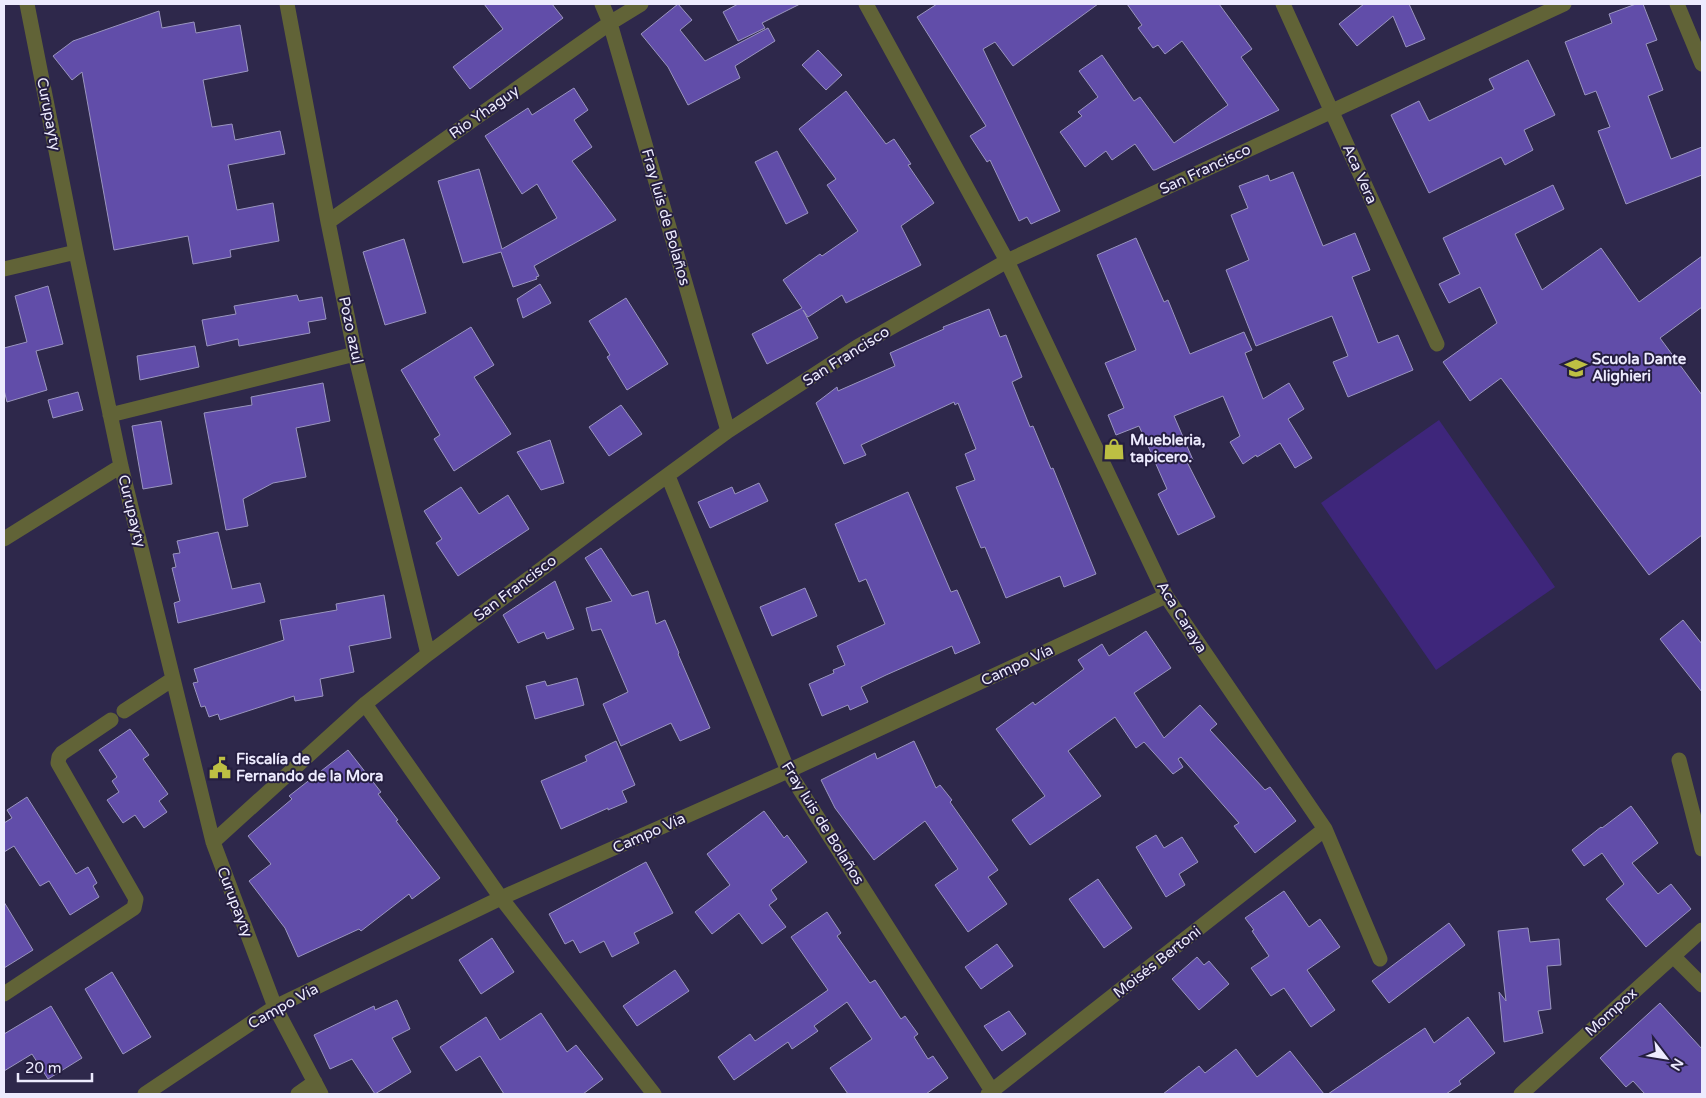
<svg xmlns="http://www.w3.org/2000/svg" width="1706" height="1098" font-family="'Varela Round',sans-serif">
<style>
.green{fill:#3e267b}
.building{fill:#614da9;stroke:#9a95bf}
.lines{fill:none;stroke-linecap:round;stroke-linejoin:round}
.minor{stroke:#616337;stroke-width:15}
.labels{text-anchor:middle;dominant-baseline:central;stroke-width:4;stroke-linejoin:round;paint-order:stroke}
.street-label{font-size:15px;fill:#edebfe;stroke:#251e40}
.poi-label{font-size:15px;font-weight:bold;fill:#edebfe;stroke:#251e40;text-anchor:start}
</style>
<rect width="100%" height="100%" fill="#2e284b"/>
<!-- green -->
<path class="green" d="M 1439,420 L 1555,587 L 1436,670 L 1321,503 Z"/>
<!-- building -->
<path class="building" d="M 484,4 L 552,4 L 563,18 L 470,89 L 453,67 L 503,29 Z
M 678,4 L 692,20 L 680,30 L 705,61 L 768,28 L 775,41 L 735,66 L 740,78 L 688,105 L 668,67 L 641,34 Z
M 738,4 L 800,4 L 762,23 L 765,28 L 738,41 L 723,12 Z
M 937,4 L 1098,4 L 1013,66 L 995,42 L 983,49 L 1060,211 L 1031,224 L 1027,217 L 1019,221 L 990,160 L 987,162 L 970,136 L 986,126 L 917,17 Z
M 1127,4 L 1219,4 L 1252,49 L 1241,57 L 1279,110 L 1155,170 L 1153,170 L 1135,144 L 1112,160 L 1106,151 L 1085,167 L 1060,132 L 1082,116 L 1078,112 L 1098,97 L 1079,71 L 1102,55 L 1134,101 L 1140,97 L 1174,143 L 1228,105 L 1182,41 L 1165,54 L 1158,45 L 1153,48 L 1138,28 L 1142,25 Z
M 1364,4 L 1409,4 L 1425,39 L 1406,47 L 1393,16 L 1357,46 L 1339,24 Z
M 1636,4 L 1643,4 L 1657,40 L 1646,44 L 1663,90 L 1648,96 L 1671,159 L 1702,147 L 1702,175 L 1626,204 L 1598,131 L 1610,127 L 1596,91 L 1585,95 L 1565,42 L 1612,23 L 1609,14 Z
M 159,11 L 162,28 L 194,22 L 196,33 L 240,25 L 248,71 L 203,80 L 212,127 L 232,124 L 235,140 L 280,131 L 285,154 L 228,165 L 237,210 L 273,203 L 279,241 L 230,250 L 231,257 L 193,264 L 188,236 L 114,250 L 82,72 L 72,80 L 53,56 L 73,41 Z
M 818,50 L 842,75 L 826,90 L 802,65 Z
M 1528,60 L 1555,115 L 1524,130 L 1533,150 L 1505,165 L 1501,157 L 1429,193 L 1391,115 L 1419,101 L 1429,121 L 1494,89 L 1489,79 Z
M 574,88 L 588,110 L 574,120 L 592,147 L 572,161 L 616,220 L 534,266 L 539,276 L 536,277 L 537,279 L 513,287 L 501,252 L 463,263 L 438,181 L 479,169 L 502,249 L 557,218 L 537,184 L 522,194 L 485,136 L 528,108 L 532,115 Z
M 846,91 L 886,144 L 894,139 L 911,164 L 908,165 L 934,203 L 901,226 L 921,265 L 846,303 L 842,295 L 808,317 L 803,310 L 818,338 L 767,364 L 752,334 L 802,308 L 783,280 L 820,254 L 822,256 L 858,231 L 827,185 L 836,179 L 799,129 Z
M 777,151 L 808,213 L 786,224 L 755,162 Z
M 1293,172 L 1323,246 L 1355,233 L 1370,270 L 1352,277 L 1378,343 L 1398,335 L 1413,370 L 1348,397 L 1333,362 L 1348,356 L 1332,316 L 1256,346 L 1226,270 L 1249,260 L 1231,215 L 1248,208 L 1239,186 L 1268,175 L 1270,181 Z
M 1553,185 L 1564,209 L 1515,234 L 1542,290 L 1601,248 L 1639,302 L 1702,256 L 1702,307 L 1660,338 L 1702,395 L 1702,535 L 1649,575 L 1501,378 L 1470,401 L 1443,362 L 1497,323 L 1480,287 L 1449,303 L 1439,284 L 1460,274 L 1443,238 Z
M 1136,238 L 1164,302 L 1168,300 L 1190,354 L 1244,332 L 1252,350 L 1245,353 L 1263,399 L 1289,383 L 1304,409 L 1288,419 L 1312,458 L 1295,468 L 1280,443 L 1257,457 L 1256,455 L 1243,464 L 1230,442 L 1240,436 L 1223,396 L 1174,416 L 1193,460 L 1187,462 L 1215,517 L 1178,535 L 1158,494 L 1167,489 L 1139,426 L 1116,435 L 1108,415 L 1124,408 L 1105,363 L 1136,350 L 1097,255 Z
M 404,239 L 426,313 L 385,325 L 363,252 Z
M 540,284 L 551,303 L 523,318 L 517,299 Z
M 48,286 L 63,344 L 36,351 L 47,390 L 7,402 L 4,390 L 4,348 L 27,342 L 15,296 Z
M 297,295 L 299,301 L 322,297 L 326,319 L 308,322 L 310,333 L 239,346 L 238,339 L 207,346 L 202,320 L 236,314 L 234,306 Z
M 626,298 L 668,364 L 627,390 L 607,357 L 610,355 L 589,321 Z
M 989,309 L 1000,337 L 1006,335 L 1022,377 L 1012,382 L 1030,427 L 1033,426 L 1051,469 L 1053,468 L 1096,574 L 1064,587 L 1060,576 L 1006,598 L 985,547 L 981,548 L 956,487 L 975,480 L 965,454 L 976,449 L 958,403 L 955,405 L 954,402 L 861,445 L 866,455 L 844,464 L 816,403 L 837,387 L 838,391 L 895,366 L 890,353 L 944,329 L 943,327 Z
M 471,327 L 494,365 L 474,377 L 511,434 L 454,471 L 434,439 L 440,435 L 401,370 Z
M 195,346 L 199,367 L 140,380 L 137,356 Z
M 323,383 L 330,421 L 296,428 L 306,477 L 273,483 L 243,499 L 248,526 L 226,530 L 204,413 L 252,405 L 251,397 Z
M 78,392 L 83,410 L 53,418 L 48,400 Z
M 621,405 L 642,434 L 609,456 L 589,427 Z
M 161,421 L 172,484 L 143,489 L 132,426 Z
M 550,440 L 564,483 L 541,490 L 517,452 Z
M 759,483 L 768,501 L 710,528 L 698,502 L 732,487 L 735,494 Z
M 461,487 L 479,514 L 508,495 L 529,529 L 458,576 L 436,543 L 442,539 L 424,511 Z
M 908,492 L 951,592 L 957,590 L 980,643 L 955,654 L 952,646 L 886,675 L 861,687 L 868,702 L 850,710 L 848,705 L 822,716 L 809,684 L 834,673 L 833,670 L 845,665 L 837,646 L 885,624 L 866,579 L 859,582 L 835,524 Z
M 218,532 L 232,589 L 260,583 L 265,602 L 178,623 L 174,603 L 180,601 L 172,568 L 176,567 L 173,554 L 180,553 L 177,541 Z
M 601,548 L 632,596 L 648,591 L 656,624 L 665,620 L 679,653 L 678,654 L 710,728 L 680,741 L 671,723 L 621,746 L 603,704 L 628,692 L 601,629 L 592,631 L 586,608 L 612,601 L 585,558 Z
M 555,581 L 574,629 L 547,639 L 544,632 L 518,643 L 503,615 Z
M 805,588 L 817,616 L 772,636 L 760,607 Z
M 384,595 L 391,638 L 349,646 L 354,672 L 320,679 L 323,696 L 295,701 L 294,696 L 220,720 L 218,714 L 209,717 L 205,706 L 201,707 L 193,683 L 198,682 L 194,669 L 284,640 L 280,620 L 337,610 L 336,604 Z
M 1683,620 L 1702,644 L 1702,692 L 1660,639 Z
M 1146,631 L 1171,668 L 1134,693 L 1164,738 L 1200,705 L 1217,724 L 1210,730 L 1265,790 L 1270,787 L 1296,821 L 1255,853 L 1234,826 L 1239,823 L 1181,757 L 1178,759 L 1183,767 L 1173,774 L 1144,742 L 1136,748 L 1115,717 L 1068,751 L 1101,796 L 1030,845 L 1012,820 L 1045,796 L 996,729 L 1033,702 L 1035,705 L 1084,669 L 1078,660 L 1102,644 L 1109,656 Z
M 577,678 L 584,705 L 535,719 L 526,686 L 545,681 L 547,686 Z
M 130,729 L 149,755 L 143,759 L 168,794 L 159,801 L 167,812 L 144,828 L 135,815 L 123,823 L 107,800 L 119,792 L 112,781 L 117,777 L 99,750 Z
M 616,741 L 635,785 L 622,791 L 627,802 L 608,810 L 608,808 L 561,829 L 541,781 L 587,761 L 585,756 Z
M 914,741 L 936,788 L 940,785 L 952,800 L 950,802 L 998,870 L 988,877 L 1007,904 L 968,932 L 935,885 L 958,869 L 925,821 L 874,860 L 835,808 L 821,780 L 875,753 L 877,759 Z
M 348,750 L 381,792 L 378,794 L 398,820 L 396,821 L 440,878 L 412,899 L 409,894 L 361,931 L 359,929 L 298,957 L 285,928 L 249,881 L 271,864 L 248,836 L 292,799 L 289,796 Z
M 27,797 L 76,874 L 88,867 L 97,883 L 93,886 L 99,897 L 70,915 L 49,881 L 40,886 L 14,846 L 4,852 L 4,823 L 12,818 L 7,810 Z
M 1631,806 L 1658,843 L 1632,863 L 1658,894 L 1671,884 L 1691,909 L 1646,947 L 1606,899 L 1624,884 L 1602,853 L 1584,866 L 1572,850 L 1601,827 L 1602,828 Z
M 764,811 L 784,838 L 787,835 L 807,862 L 771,890 L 777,899 L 769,905 L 786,927 L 762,944 L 739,913 L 712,934 L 695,912 L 730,885 L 707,854 Z
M 1156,835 L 1164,848 L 1182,837 L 1198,862 L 1179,874 L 1185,885 L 1166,897 L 1136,847 Z
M 646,862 L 673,913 L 634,933 L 639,943 L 612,957 L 604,941 L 580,953 L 573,940 L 565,944 L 549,914 Z
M 1098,879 L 1132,928 L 1104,948 L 1069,899 Z
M 1284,891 L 1309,927 L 1320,919 L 1340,947 L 1307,970 L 1335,1010 L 1311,1027 L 1284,988 L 1271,996 L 1251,968 L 1269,956 L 1252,931 L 1254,930 L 1245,918 Z
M 4,902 L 33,950 L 4,968 Z
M 827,912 L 841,933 L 837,936 L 870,983 L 875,980 L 901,1019 L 905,1016 L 918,1034 L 914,1037 L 928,1059 L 933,1056 L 948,1078 L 926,1094 L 848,1094 L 830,1068 L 872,1039 L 847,1002 L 814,1026 L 818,1031 L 792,1049 L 788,1042 L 734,1080 L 718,1057 L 750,1034 L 755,1041 L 828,990 L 791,937 Z
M 1449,923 L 1465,945 L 1389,1003 L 1372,981 Z
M 1528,928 L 1530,942 L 1559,939 L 1561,965 L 1547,966 L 1551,1009 L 1538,1011 L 1543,1033 L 1504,1042 L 1499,992 L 1506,1001 L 1498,931 Z
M 492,938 L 514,972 L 481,994 L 459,960 Z
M 997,944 L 1013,966 L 981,989 L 965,967 Z
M 1197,957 L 1204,965 L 1209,961 L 1229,984 L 1199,1010 L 1172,979 Z
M 675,970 L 689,991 L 637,1026 L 623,1006 Z
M 112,972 L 151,1037 L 123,1054 L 85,989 Z
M 397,1000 L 410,1029 L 392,1038 L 411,1072 L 375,1094 L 352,1059 L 330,1069 L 314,1035 L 374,1006 L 375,1010 Z
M 1660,1003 L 1702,1049 L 1702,1094 L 1645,1094 L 1633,1081 L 1626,1087 L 1600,1058 Z
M 51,1006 L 82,1058 L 48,1079 L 32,1054 L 4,1071 L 4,1034 Z
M 1009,1011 L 1026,1034 L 1002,1051 L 984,1026 Z
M 541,1013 L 567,1052 L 576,1045 L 603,1079 L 583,1094 L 504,1094 L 480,1056 L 456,1071 L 440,1047 L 486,1017 L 500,1040 Z
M 1468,1017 L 1495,1053 L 1459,1081 L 1461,1084 L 1446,1094 L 1328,1094 L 1425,1028 L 1434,1043 Z
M 1236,1049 L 1257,1077 L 1290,1051 L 1324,1094 L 1163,1094 L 1199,1066 L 1205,1073 Z"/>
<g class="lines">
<!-- minor -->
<path class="minor" d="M 27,4 L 76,252 L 121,466 L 213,842 L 275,1007 L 321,1094
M 287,4 L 328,222 L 355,354 L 428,654
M 602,4 L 610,23 L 728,431
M 866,4 L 1007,261 L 1166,596 L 1325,829 L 1380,959
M 1283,4 L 1437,344
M 1677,4 L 1702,64
M 328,222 L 610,23 L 641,4
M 4,269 L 76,252
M 110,415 L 355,354
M 668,476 L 788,771 L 994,1094
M 4,539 L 121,466
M 365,704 L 501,898 L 654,1094
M 124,711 L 173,679
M 1679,760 L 1702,849
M 213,842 L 365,704 L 428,654 L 616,513 L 728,431 L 857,347 L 1007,261 L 1564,4
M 1673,956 L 1702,985
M 4,994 L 134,908 L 136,899 L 58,763 L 59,757 L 62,753 L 111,720
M 145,1094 L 275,1007 L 501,898 L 788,771 L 1166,596
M 298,1094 L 315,1082
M 988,1094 L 1325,829
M 1521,1094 L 1702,930"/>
</g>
<!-- icons -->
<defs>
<g id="school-bare" transform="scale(1.725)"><path d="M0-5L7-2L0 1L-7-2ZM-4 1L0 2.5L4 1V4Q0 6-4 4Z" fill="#bdbf43" stroke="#251e40" stroke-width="2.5" paint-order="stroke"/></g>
<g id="shop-bare" transform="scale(1.725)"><path d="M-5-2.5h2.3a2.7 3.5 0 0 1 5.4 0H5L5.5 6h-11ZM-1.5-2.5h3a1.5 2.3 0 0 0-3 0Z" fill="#bdbf43" stroke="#251e40" stroke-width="2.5" paint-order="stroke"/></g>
<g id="civic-bare" transform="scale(1.725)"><path d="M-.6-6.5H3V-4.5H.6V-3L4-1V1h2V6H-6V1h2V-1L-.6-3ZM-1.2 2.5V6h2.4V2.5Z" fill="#bdbf43" stroke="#251e40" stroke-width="2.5" paint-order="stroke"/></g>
</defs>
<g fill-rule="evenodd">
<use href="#school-bare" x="1576" y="368"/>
<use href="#shop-bare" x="1114" y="449"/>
<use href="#civic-bare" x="220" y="768"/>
</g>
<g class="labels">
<!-- street labels -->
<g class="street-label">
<text transform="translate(484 112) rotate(-35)">Río Yhaguy</text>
<text transform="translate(49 114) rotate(79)">Curupayty</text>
<text transform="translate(1205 169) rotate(-25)">San Francisco</text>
<text transform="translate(1360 174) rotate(66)">Aca Vera</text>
<text transform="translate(666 217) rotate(74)">Fray luis de Bolaños</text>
<text transform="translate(351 330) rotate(78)">Pozo azul</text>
<text transform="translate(846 356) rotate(-32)">San Francisco</text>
<text transform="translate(132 511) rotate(76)">Curupayty</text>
<text transform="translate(515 588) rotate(-37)">San Francisco</text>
<text transform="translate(1182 617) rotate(58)">Aca Caraya</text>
<text transform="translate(1017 665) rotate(-25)">Campo Vía</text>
<text transform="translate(823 823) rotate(58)">Fray luis de Bolaños</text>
<text transform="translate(649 833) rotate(-24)">Campo Vía</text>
<text transform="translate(235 902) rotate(69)">Curupayty</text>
<text transform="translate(1157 962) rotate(-38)">Moisés Bertoni</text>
<text transform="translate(283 1006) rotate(-29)">Campo Vía</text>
<text transform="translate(1611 1012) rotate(-42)">Mompox</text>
</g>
<!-- poi labels -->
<g class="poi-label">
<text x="1592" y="359">Scuola Dante<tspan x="1592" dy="17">Alighieri</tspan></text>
<text x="1130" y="440">Muebleria,<tspan x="1130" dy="17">tapicero.</tspan></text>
<text x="236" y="759">Fiscalía de<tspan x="236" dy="17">Fernando de la Mora</tspan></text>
</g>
</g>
<!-- border -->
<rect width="1706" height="1098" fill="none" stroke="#edebfe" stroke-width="10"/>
<!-- north arrow -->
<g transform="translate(1666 1058) rotate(121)" stroke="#251e40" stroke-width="4" paint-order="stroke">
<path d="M0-4L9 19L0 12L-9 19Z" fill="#edebfe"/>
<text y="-8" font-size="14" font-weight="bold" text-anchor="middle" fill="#edebfe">N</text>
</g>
<!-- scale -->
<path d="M18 1073v8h74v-8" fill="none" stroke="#edebfe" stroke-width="2.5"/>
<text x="25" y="1073" font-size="15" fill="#edebfe" stroke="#251e40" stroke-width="4" paint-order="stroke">20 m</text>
</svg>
